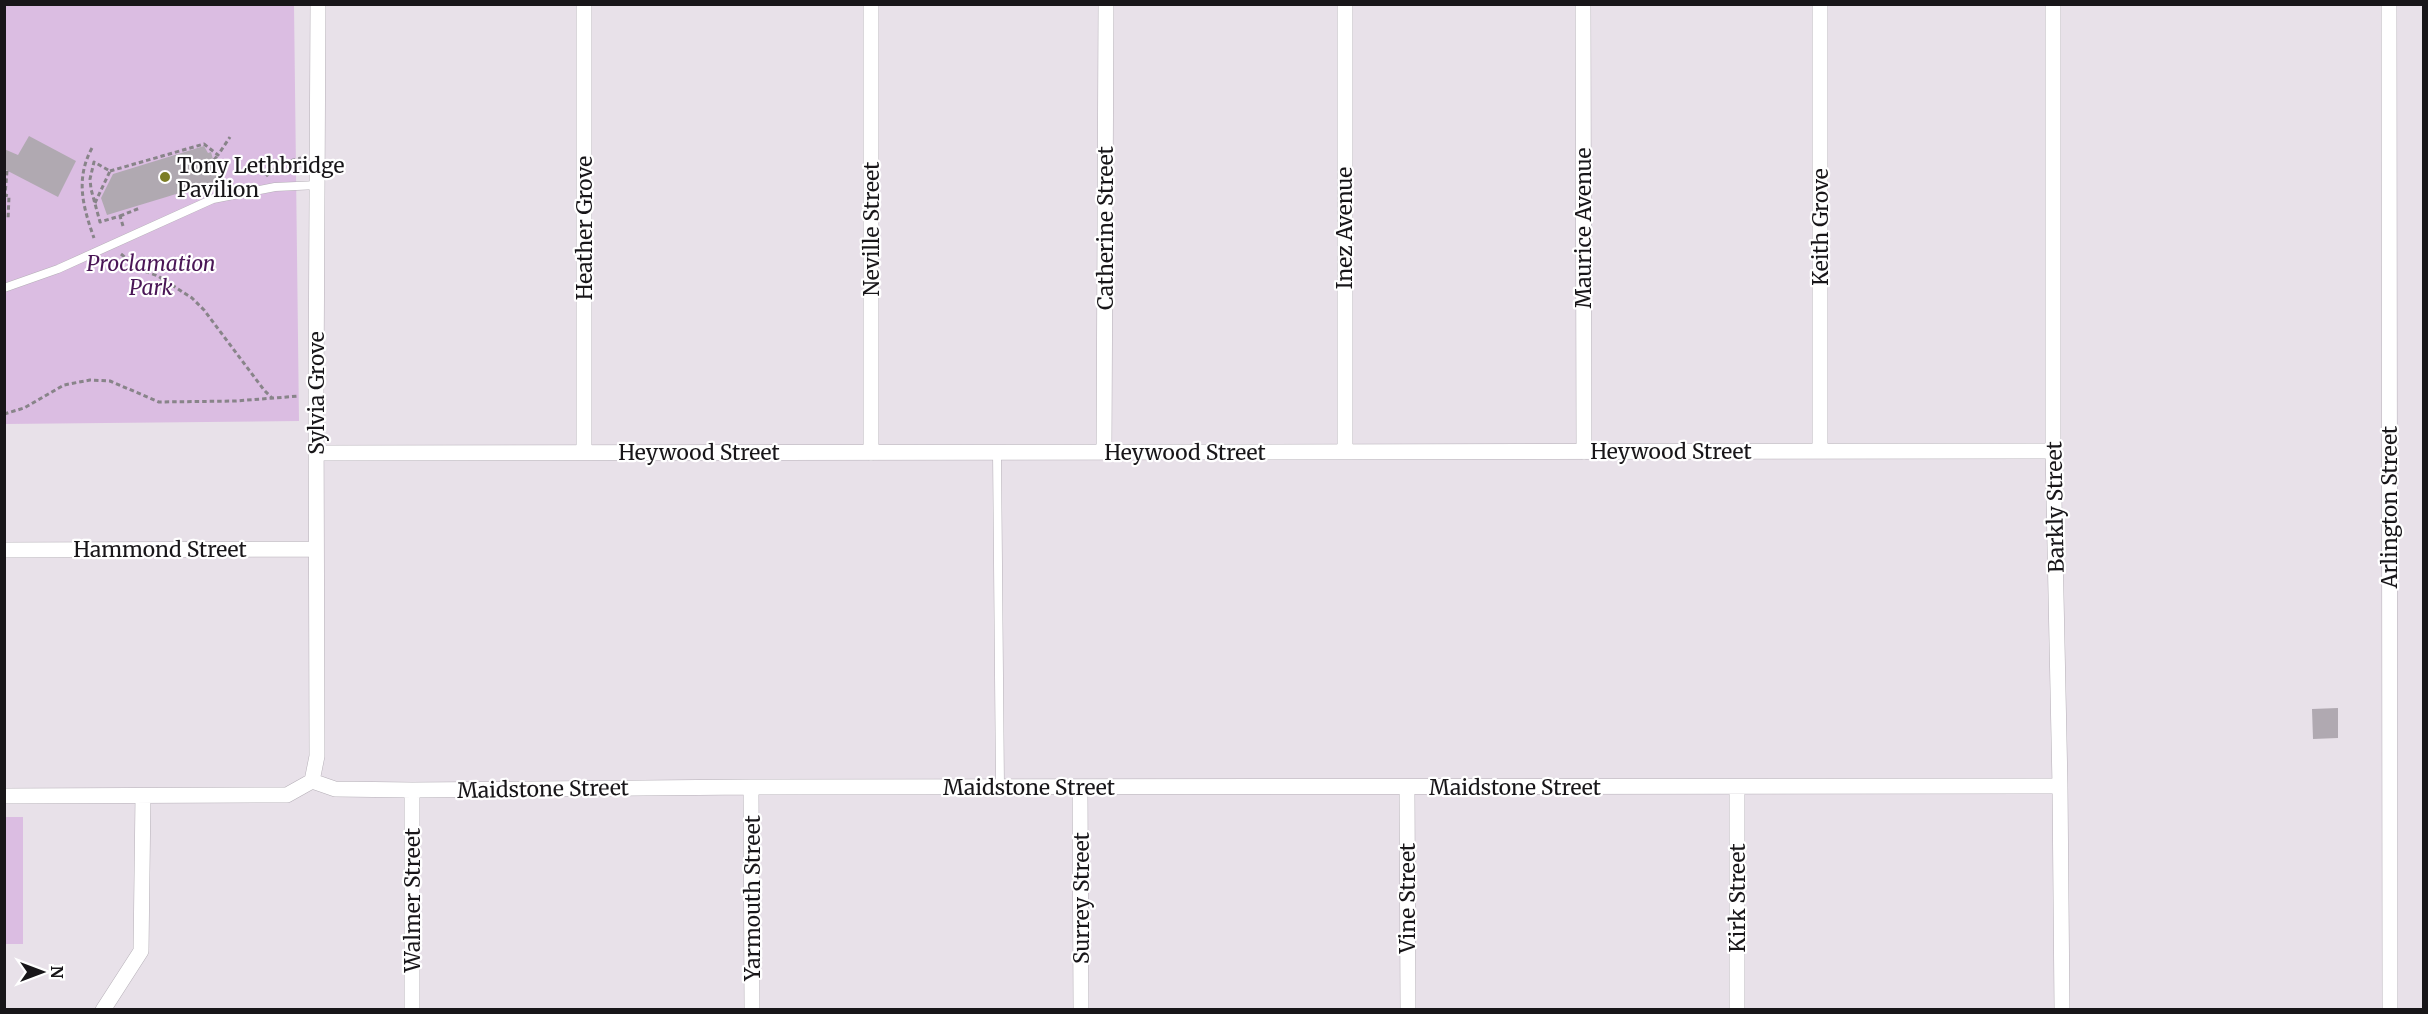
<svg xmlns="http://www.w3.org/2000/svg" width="2428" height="1014" font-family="Merriweather,serif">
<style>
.green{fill:#dbbde2}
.building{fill:#b0a9b1}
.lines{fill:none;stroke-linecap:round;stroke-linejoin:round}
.service-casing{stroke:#b5afb7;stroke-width:9}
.minor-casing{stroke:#b5afb7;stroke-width:16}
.path{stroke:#888489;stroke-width:3;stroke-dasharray:4.5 3;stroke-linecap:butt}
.service{stroke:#fff;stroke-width:8}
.minor{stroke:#fff;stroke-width:15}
.poi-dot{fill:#7c7d25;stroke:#fff;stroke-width:2}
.labels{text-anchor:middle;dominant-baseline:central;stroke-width:4.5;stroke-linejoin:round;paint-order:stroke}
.poi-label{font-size:21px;fill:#181619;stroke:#fff;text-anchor:start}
.street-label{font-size:21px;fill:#181619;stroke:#fff}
.park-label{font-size:21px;font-style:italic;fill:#4a1656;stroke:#fff}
</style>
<rect width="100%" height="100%" fill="#e8e1e9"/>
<!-- green -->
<path class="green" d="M 4,5 L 294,5 L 299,421 L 5,424 Z
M 4,817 L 23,817 L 23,944 L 5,944 Z"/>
<!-- building -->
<path class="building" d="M 29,136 L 76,161 L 58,197 L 4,169 L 4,149 L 18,155 Z
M 204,146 L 208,153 L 211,152 L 219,181 L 107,215 L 101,198 L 113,174 Z
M 2338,708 L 2338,738 L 2313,739 L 2312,709 Z"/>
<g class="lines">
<!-- service casing -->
<g class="service-casing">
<path id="service" d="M 4,288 L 58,269 L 213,199 L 275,187 L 318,185
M 997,452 L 1000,787"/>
</g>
<!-- minor casing -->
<g class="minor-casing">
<path id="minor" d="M 584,4 L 584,451
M 1583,4 L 1584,452
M 1820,4 L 1820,450
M 2053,4 L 2053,451 L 2060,786 L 2062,1010
M 2389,4 L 2390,1010
M 1345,451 L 1345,4
M 1104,452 L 1106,4
M 316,453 L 2053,451
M 871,453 L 871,4
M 4,550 L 316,549
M 312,781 L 317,756 L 316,395 L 318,4
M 751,787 L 752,1010
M 1080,787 L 1081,1010
M 1407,787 L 1408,1010
M 1737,787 L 1737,1010
M 412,790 L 412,1010
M 4,796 L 287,795 L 312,781 L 335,789 L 412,790 L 751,787 L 2060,786
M 103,1010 L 141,951 L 143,796"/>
</g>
<!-- path -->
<path class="path" d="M 92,148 C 75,179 83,207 94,238
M 214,160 L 218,155
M 7,171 L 5,195 L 9,196 L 8,220
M 110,171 L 204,144 L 218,155 L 230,137
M 266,176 L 282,163 L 301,158
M 95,203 L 110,171 L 94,162 L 90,179 L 91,189 L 100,222 L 120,216 L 123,226
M 120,216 L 140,208
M 121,254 L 139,269 L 158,276 L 192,298 L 204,310 L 264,390 L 273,399
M 4,414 L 24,408 L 64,385 L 90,380 L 110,381 L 159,402 L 236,401 L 299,396"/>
<!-- service -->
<use href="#service" class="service"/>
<!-- minor -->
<use href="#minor" class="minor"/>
</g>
<!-- markers -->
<circle class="poi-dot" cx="165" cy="177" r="6"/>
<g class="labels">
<!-- poi labels -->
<g class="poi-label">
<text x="177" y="165">Tony Lethbridge<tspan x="177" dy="24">Pavilion</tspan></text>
</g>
<!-- street labels -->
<g class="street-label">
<text transform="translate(1820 227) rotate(-90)">Keith Grove</text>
<text transform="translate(584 228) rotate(-90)">Heather Grove</text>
<text transform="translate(1105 228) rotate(-90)">Catherine Street</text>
<text transform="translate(1344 228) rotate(-90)">Inez Avenue</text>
<text transform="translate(1583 228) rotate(-90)">Maurice Avenue</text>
<text transform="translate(871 229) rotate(-90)">Neville Street</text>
<text transform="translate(316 393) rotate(-90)">Sylvia Grove</text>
<text x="1671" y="451">Heywood Street</text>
<text x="699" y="452">Heywood Street</text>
<text x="1185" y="452">Heywood Street</text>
<text transform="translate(2055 507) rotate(-91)">Barkly Street</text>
<text transform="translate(2389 507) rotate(-90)">Arlington Street</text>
<text x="160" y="549">Hammond Street</text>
<text x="1029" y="787">Maidstone Street</text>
<text x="1515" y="787">Maidstone Street</text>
<text transform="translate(543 789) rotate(-1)">Maidstone Street</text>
<text transform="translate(752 898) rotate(-90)">Yarmouth Street</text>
<text transform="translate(1081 898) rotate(-90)">Surrey Street</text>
<text transform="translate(1407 898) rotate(-90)">Vine Street</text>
<text transform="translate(1737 898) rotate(-90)">Kirk Street</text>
<text transform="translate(412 900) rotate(-90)">Walmer Street</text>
</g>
<!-- park labels -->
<g class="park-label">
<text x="151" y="263">Proclamation<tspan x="151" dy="24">Park</tspan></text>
</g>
</g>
<!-- border -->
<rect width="2428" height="1014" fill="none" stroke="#181619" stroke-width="12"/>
<!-- north arrow -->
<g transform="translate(42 972) rotate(90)" stroke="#ffffff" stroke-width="4.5" paint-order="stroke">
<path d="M0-4.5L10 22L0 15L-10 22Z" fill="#181619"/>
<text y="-9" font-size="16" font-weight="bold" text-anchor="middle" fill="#181619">N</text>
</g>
</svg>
